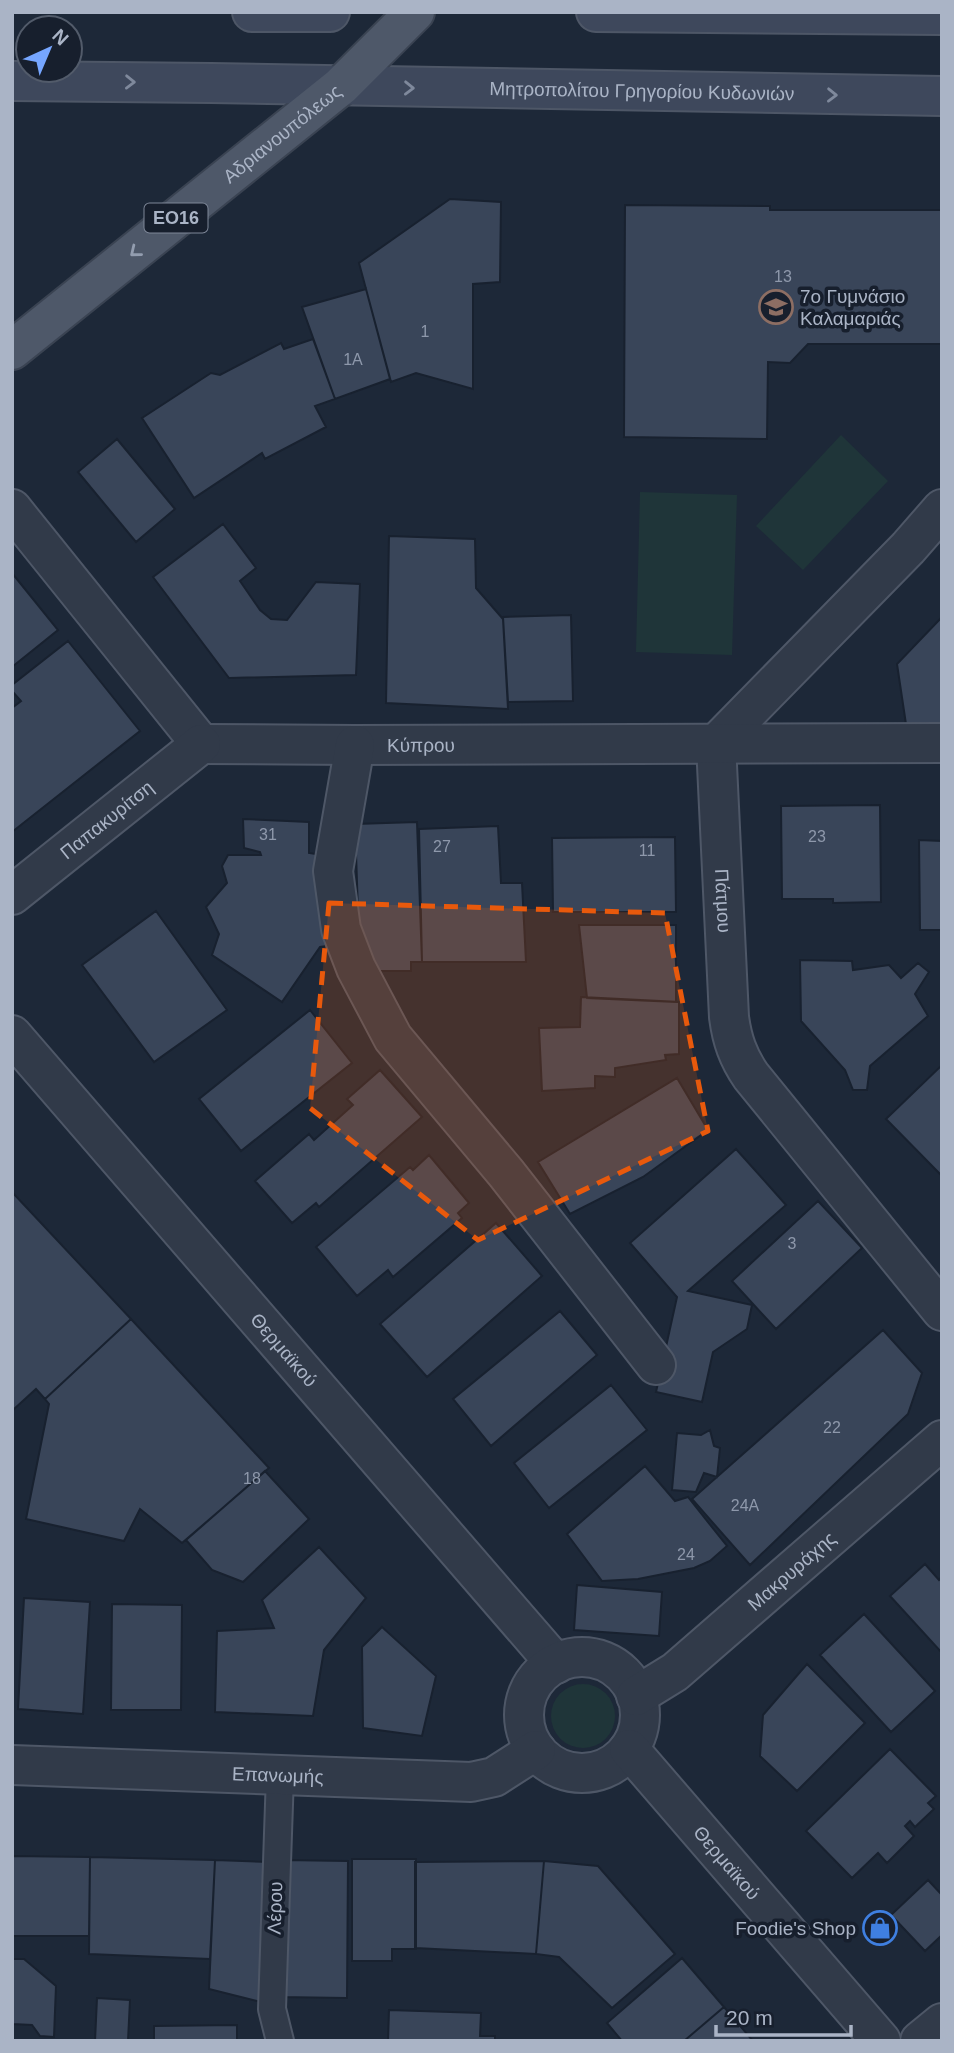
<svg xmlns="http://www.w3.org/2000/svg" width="954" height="2053" font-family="Arial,sans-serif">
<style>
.green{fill:#1f3539}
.building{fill:#394559;stroke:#18212f;stroke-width:2}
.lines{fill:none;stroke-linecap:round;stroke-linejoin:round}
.lane-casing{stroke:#4e5767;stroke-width:30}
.street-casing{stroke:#4e5767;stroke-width:42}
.secondary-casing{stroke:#4e5767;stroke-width:42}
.primary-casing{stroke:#3a4352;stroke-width:42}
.lane{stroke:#313a49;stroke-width:26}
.street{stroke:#313a49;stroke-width:38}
.secondary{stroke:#3e485c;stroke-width:38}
.primary{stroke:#4e5869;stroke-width:38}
.oneway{stroke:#7f899c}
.oneway2{stroke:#939daf}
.marked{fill:#e8590c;fill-opacity:0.2;stroke:#e8590c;stroke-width:5;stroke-dasharray:14 9;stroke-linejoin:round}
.labels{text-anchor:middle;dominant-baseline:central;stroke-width:7;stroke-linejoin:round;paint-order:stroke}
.number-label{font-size:16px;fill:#8e98ab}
.shield{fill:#171f2d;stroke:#7e8798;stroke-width:2}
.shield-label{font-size:18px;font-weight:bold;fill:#aab4c6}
.street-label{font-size:19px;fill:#aab4c6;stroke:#171f2d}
.poi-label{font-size:19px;fill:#aab4c6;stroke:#171f2d;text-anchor:start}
</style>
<rect width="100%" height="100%" fill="#1d2838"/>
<!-- green -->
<path class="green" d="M 841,435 L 888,481 L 803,570 L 756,526 Z
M 640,492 L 737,495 L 732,655 L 636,652 Z
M551 1716a32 32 0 1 1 64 0a32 32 0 1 1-64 0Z"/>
<!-- building -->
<path class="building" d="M 450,199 L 501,202 L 500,282 L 473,284 L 473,389 L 416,373 L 391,382 L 359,263 Z
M 625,205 L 770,206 L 770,210 L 942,210 L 942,344 L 808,344 L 790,363 L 768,362 L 767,439 L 624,437 Z
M 366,289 L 390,379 L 335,399 L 302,307 Z
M 313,339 L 335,399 L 315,406 L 326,427 L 265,459 L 262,453 L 194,498 L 142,418 L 211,373 L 220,375 L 281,343 L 284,349 Z
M 117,439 L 175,509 L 136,542 L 78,472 Z
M 223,524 L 256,568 L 240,581 L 260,610 L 271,619 L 287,620 L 316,582 L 360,584 L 356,675 L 229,678 L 153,577 Z
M 389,536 L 475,539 L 476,588 L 503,619 L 508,709 L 386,703 Z
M 12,573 L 58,630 L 12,667 Z
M 571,615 L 573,701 L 508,702 L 503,617 Z
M 942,617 L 942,733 L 907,731 L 897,664 Z
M 68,641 L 140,731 L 12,832 L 12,708 L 21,701 L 12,691 L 12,685 Z
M 880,805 L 881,902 L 833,903 L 833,899 L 782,899 L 781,806 Z
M 243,819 L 309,822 L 309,853 L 322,855 L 327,946 L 320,947 L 282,1002 L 212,955 L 219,934 L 206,907 L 227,883 L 222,866 L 228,855 L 261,855 L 260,852 L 244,848 Z
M 417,822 L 422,962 L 411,962 L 411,971 L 360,971 L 355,824 Z
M 498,826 L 501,883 L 522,883 L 526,962 L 422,962 L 419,829 Z
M 675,837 L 676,912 L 553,912 L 552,838 Z
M 919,840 L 942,841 L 942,930 L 920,930 Z
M 156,911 L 227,1010 L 154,1062 L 82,965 Z
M 579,925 L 676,925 L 676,1002 L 587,998 Z
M 800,960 L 852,961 L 853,970 L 889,965 L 901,978 L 918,963 L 929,972 L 915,994 L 928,1016 L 870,1066 L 867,1090 L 853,1090 L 845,1070 L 801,1021 Z
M 581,997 L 679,1002 L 679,1054 L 665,1055 L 666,1060 L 615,1068 L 615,1077 L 595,1076 L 595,1088 L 542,1091 L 539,1028 L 580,1027 Z
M 310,1010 L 352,1063 L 241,1151 L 199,1099 Z
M 942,1065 L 942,1176 L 886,1119 Z
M 380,1070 L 422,1117 L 319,1207 L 316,1203 L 292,1223 L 255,1181 L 309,1134 L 314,1140 L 353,1105 L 347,1099 Z
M 677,1078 L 708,1130 L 643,1177 L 570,1214 L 538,1162 Z
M 736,1149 L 786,1205 L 688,1291 L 752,1305 L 747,1329 L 713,1352 L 702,1402 L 656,1392 L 677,1297 L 630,1243 Z
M 429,1155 L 469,1203 L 458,1213 L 462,1218 L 393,1277 L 388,1270 L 357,1296 L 316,1247 L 410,1167 L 413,1170 Z
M 12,1192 L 131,1319 L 45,1399 L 36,1389 L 13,1410 Z
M 818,1201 L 862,1248 L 776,1329 L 732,1281 Z
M 496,1223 L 542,1276 L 427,1377 L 380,1324 Z
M 560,1311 L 597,1355 L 491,1446 L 453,1399 Z
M 131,1319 L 269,1468 L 182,1543 L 140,1509 L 124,1541 L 26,1519 L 49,1404 L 45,1399 Z
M 883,1330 L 922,1373 L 908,1414 L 750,1565 L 692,1499 Z
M 611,1385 L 647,1430 L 549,1508 L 514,1463 Z
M 710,1430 L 714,1446 L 720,1448 L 717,1477 L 704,1473 L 696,1492 L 672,1490 L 677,1433 L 701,1435 Z
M 645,1466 L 675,1501 L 688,1497 L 727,1546 L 710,1561 L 694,1568 L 638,1579 L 602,1581 L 567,1534 Z
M 265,1471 L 309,1519 L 243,1582 L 212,1570 L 186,1540 Z
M 319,1547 L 366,1598 L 324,1650 L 313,1716 L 215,1712 L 217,1631 L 274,1628 L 262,1600 Z
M 925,1564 L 939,1580 L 942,1577 L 942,1653 L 890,1596 Z
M 577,1585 L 662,1592 L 659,1636 L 574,1630 Z
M 24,1598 L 90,1602 L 83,1714 L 18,1709 Z
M 112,1604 L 182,1605 L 181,1710 L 111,1710 Z
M 864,1614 L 935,1691 L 891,1732 L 820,1655 Z
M 382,1627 L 436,1676 L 422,1736 L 363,1728 L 362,1647 Z
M 807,1664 L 865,1723 L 797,1791 L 760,1756 L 763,1715 Z
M 890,1749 L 936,1796 L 928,1803 L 934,1809 L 915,1827 L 910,1821 L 905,1826 L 914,1836 L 887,1863 L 878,1853 L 852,1878 L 806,1831 Z
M 12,1856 L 90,1857 L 89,1936 L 12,1936 Z
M 90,1857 L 215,1860 L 210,1959 L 89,1954 Z
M 352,1859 L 416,1859 L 416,1949 L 392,1949 L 392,1961 L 352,1961 Z
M 215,1860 L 270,1862 L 261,2002 L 209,1989 Z
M 283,1860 L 348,1861 L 347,1998 L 278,1997 Z
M 544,1861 L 598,1866 L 675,1954 L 612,2008 L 559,1957 L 536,1954 Z
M 544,1861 L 536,1954 L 415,1948 L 415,1862 Z
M 928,1880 L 942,1895 L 942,1935 L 925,1951 L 891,1915 Z
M 682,1958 L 724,2007 L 684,2041 L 622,2041 L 607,2023 Z
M 12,1959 L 24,1959 L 56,1986 L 54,2037 L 40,2036 L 32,2025 L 12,2024 Z
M 97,1998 L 130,2000 L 128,2041 L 95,2041 Z
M 724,2007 L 753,2041 L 684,2041 Z
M 389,2010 L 481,2013 L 480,2036 L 495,2036 L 495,2041 L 388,2041 Z
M 237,2025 L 237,2041 L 154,2041 L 154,2026 Z"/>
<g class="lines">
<!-- lane casing -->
<g class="lane-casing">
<path id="lane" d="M 280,1775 L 272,2009 L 280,2041"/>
</g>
<!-- street casing -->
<g class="street-casing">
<g id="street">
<path d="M 12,509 L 201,744"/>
<path id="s1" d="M 942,509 L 908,548 L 716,744 L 729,1017 C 732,1040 738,1057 751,1076 L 942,1311"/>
<path id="s2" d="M 201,744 L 355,745 L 942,743"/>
<path d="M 355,745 L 333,871 L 341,929 L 356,968 L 393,1038 L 506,1173 L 656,1365"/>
<path id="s3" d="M 12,895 L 201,744"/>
<path id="s4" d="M 12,1035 L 556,1664"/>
<circle cx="582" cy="1715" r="58"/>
<path id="s5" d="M 636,1696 L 675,1672 L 942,1440"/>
<path id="s6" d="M 629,1749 L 881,2041"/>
<path id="s7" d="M 12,1765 L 471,1782 L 494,1777 L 536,1750"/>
<path d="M 920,2041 L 942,2023"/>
</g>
</g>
<!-- secondary casing -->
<g class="secondary-casing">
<g id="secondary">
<path d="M 252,12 L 330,12"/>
<path d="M 596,12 L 942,15"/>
<path id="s8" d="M 12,81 L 211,83 L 942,96"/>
</g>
</g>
<!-- primary casing -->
<g class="primary-casing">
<g id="primary">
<path id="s9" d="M 12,350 L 341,86 L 415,12"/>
</g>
</g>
<!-- lane -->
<use href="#lane" class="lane"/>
<!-- street -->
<use href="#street" class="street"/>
<!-- secondary -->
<use href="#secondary" class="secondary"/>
<!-- primary -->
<use href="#primary" class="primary"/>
</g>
<!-- one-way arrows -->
<defs><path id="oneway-chevron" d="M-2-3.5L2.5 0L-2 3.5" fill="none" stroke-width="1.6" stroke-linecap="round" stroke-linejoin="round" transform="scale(1.75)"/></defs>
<g class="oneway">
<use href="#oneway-chevron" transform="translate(130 82) rotate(1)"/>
<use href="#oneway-chevron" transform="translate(409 88) rotate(1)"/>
<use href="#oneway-chevron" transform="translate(832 95) rotate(1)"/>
</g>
<use class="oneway2" href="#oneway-chevron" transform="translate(135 252) rotate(141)"/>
<!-- marked area -->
<path class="marked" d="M 329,903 L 665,913 L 708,1131 L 478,1240 L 310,1108 Z"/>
<!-- icons -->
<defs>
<g id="school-ring" transform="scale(1.75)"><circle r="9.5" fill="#171f2d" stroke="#8d6e63" stroke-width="1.5"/><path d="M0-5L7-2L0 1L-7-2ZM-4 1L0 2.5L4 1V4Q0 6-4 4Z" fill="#8d6e63"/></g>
<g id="shop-ring" transform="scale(1.75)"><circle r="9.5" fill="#171f2d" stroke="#3f7fe0" stroke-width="1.5"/><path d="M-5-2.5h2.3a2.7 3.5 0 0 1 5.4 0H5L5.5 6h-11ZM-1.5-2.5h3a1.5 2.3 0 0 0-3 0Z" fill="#3f7fe0"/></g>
</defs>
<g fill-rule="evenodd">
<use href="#school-ring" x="776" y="307"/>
<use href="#shop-ring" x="880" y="1928"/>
</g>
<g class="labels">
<!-- number labels -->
<g class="number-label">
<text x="783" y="276">13</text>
<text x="425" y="331">1</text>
<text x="353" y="359">1A</text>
<text x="268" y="834">31</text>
<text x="817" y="836">23</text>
<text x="442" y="846">27</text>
<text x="647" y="850">11</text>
<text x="792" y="1243">3</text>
<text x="832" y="1427">22</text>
<text x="252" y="1478">18</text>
<text x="745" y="1505">24A</text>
<text x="686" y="1554">24</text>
</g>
<!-- shield labels -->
<rect class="shield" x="144.5" y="203.5" width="63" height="29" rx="5"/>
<g class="shield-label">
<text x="176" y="218">ΕΟ16</text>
</g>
<!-- street labels -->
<g class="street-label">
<text stroke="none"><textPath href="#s8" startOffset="630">Μητροπολίτου Γρηγορίου Κυδωνιών</textPath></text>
<text stroke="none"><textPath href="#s9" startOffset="346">Αδριανουπόλεως</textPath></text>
<text stroke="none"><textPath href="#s2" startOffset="220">Κύπρου</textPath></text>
<text stroke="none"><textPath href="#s3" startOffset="121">Παπακυρίτση</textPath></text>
<text stroke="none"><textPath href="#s1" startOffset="483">Πάτμου</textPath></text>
<text stroke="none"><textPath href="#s4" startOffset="416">Θερμαϊκού</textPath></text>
<text stroke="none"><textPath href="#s5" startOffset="200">Μακρυράχης</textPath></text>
<text stroke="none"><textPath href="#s7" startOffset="266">Επανωμής</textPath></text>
<text stroke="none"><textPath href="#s6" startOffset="150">Θερμαϊκού</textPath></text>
<text transform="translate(275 1908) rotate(-88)">Λέρου</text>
</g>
<!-- poi labels -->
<g class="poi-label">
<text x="800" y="296">7ο Γυμνάσιο<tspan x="800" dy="22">Καλαμαριάς</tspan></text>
<text x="856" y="1928" text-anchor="end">Foodie's Shop</text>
</g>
</g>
<!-- border -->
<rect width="954" height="2053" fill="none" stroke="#aab4c6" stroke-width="28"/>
<!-- north arrow -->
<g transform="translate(49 49) rotate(44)"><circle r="33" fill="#171f2d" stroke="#525b6a" stroke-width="2"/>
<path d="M0-5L12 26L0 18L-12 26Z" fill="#76a6ff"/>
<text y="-10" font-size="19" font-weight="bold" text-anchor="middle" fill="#aab4c6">N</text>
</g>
<!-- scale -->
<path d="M716 2025v10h135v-10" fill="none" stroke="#aab4c6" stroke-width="3.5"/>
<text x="726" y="2025" font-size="21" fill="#aab4c6" stroke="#171f2d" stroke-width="5" paint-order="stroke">20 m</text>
</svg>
